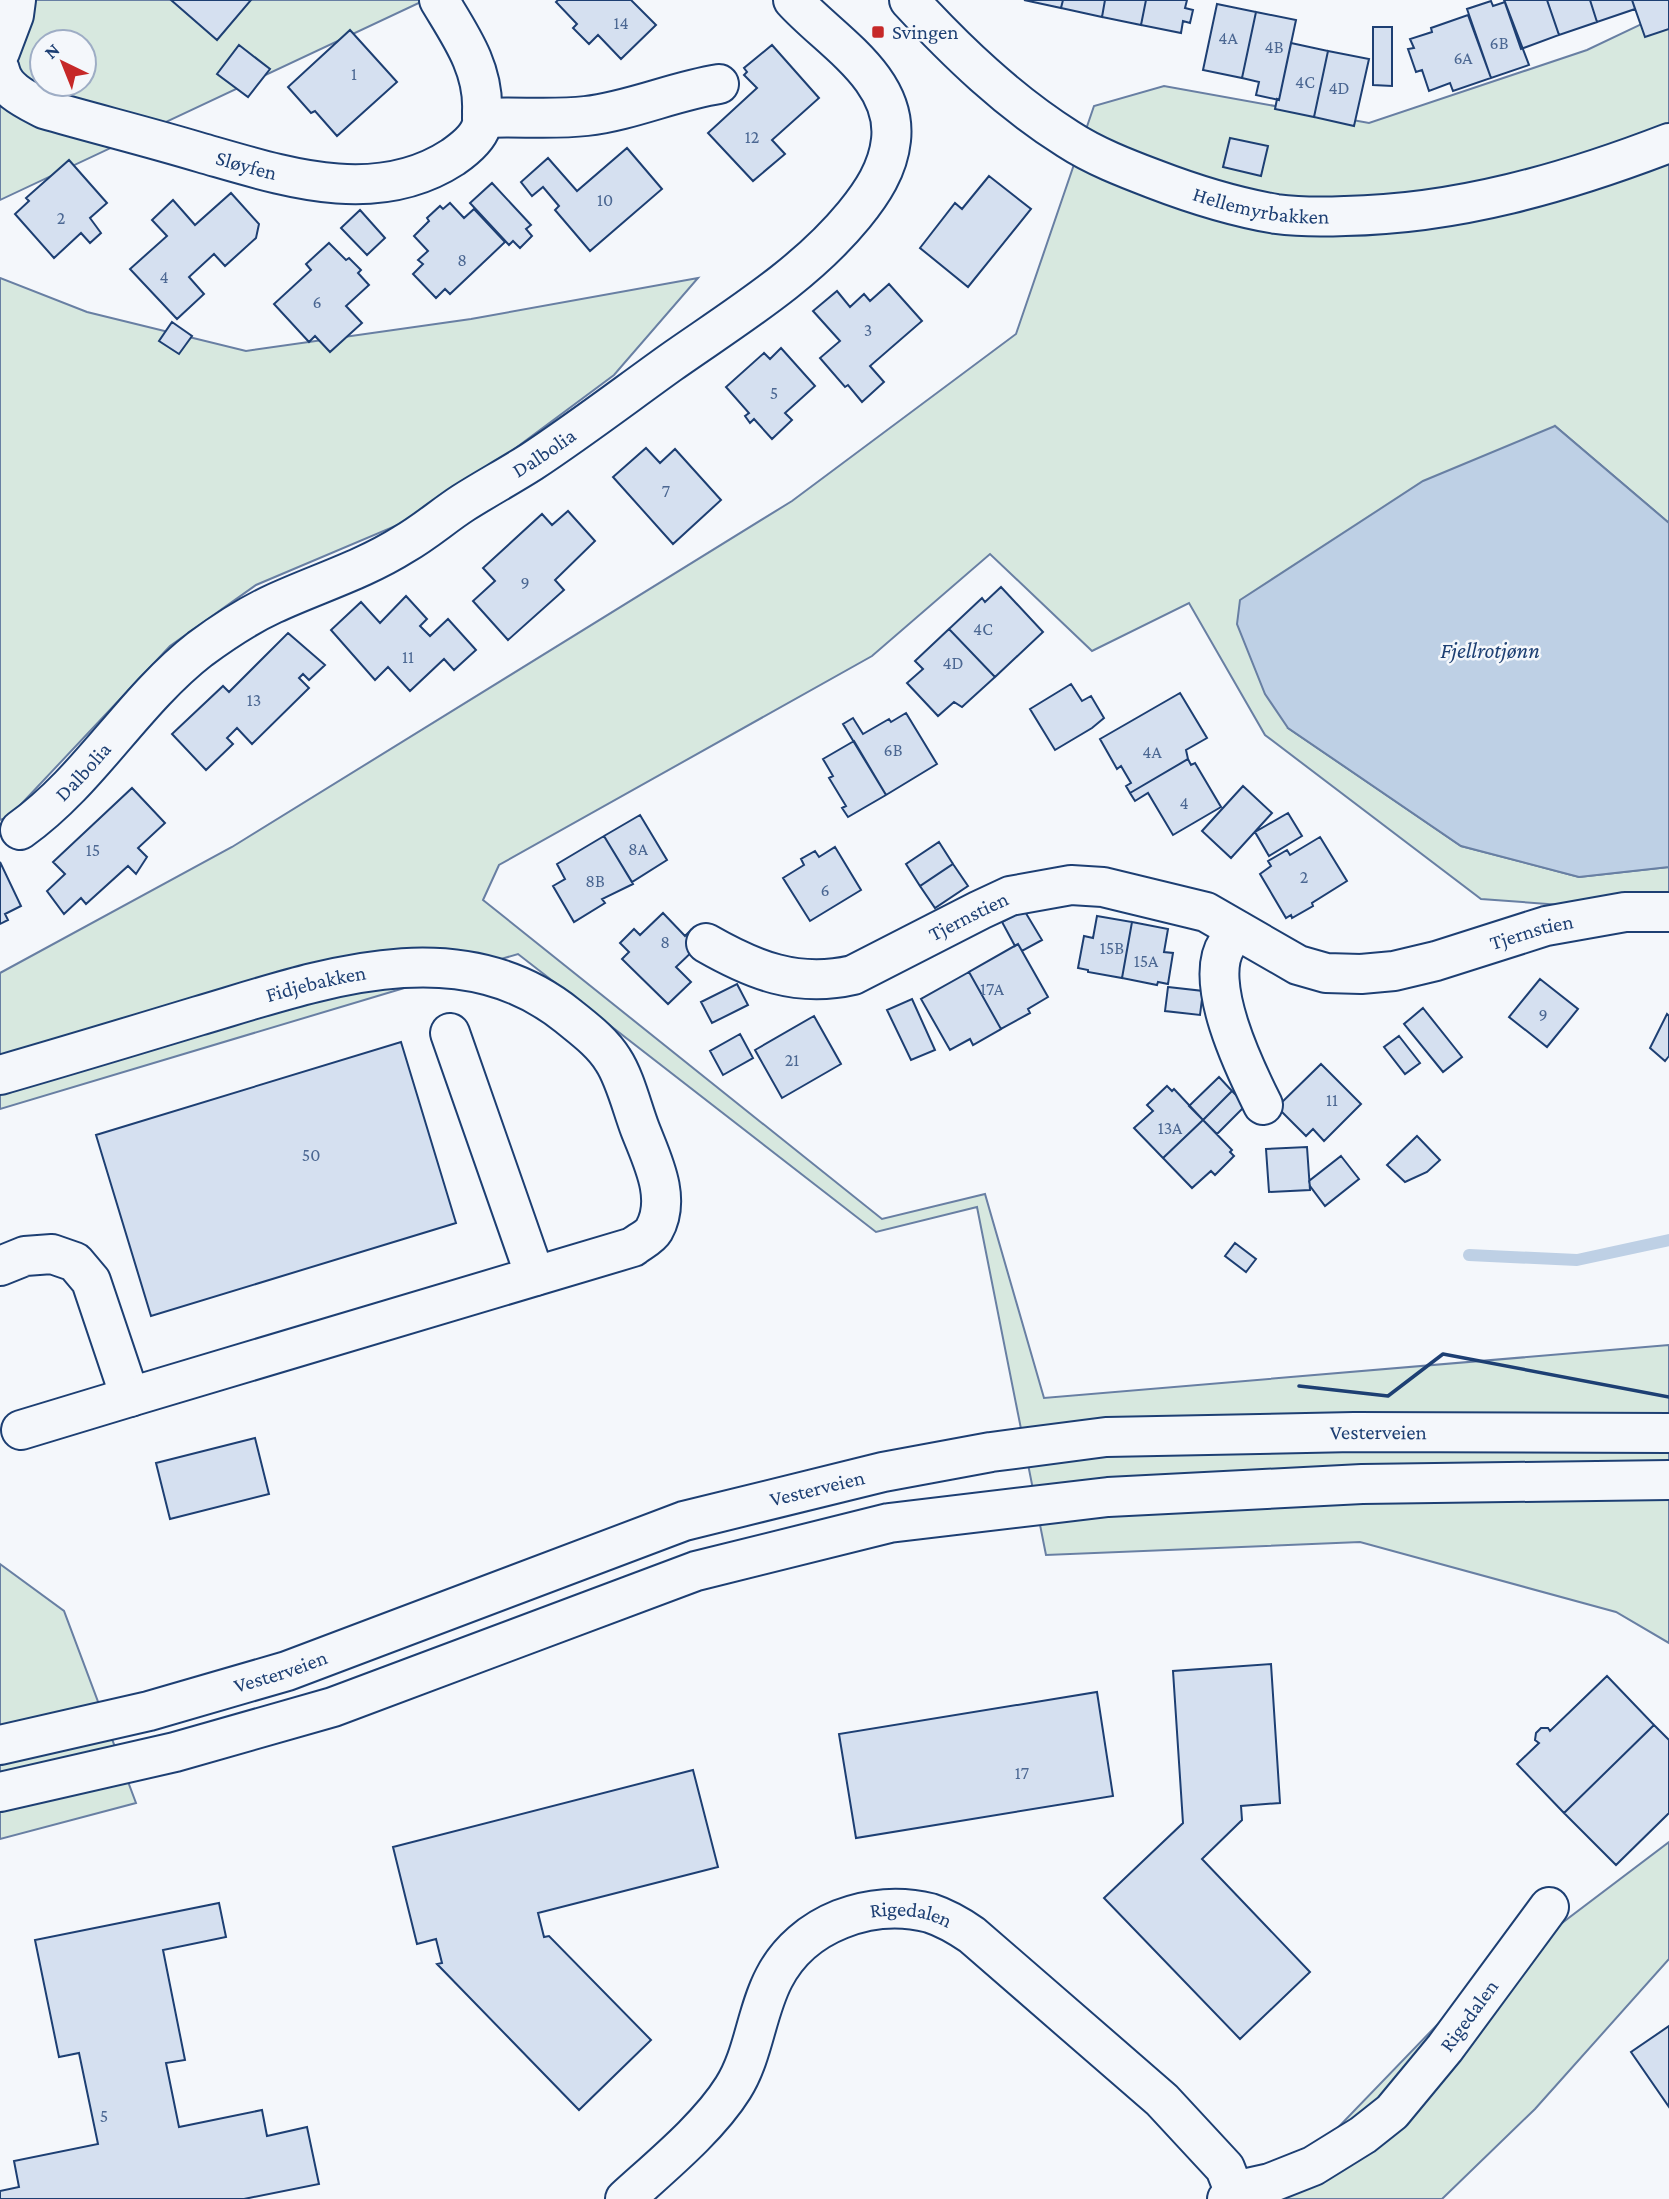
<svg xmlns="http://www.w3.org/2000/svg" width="1669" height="2199" font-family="'Crimson Pro',serif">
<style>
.green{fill:#d7e8df;stroke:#687fa3;stroke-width:2;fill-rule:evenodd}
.water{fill:#bed0e5;stroke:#687fa3;stroke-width:2}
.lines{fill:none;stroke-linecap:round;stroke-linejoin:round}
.stream{stroke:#bed0e5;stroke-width:12}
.building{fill:#d5e0f0;stroke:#1d3f73;stroke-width:2}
.minor-casing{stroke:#1d3f73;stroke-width:42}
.highway-casing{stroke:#1d3f73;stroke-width:42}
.minor{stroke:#f4f7fb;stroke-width:38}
.highway{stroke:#f4f7fb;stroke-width:38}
.wall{stroke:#1d3f73;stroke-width:3.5}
.poi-dot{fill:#c62828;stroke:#f4f7fb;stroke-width:2.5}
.labels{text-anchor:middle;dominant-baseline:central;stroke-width:5;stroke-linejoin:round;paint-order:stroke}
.number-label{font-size:18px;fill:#4b6792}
.poi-label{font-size:21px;fill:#1d3f73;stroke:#f4f7fb;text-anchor:start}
.street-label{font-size:21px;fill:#1d3f73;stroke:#f4f7fb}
.water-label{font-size:23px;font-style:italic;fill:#1d3f73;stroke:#f4f7fb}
</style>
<rect width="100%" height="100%" fill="#f4f7fb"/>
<!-- green -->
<path class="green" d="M 0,0 L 425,0 L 0,200 ZM 42,42 L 84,42 L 84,84 L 42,84 Z
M 1669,11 L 1669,523 L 1555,426 L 1288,728 L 1461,846 L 1579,877 L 1669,867 L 1669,913 L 1481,899 L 1265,735 L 1189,603 L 1092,651 L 990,554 L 872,656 L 499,865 L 483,900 L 882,1219 L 985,1194 L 1044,1398 L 1669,1345 L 1669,1643 L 1616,1612 L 1360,1542 L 1046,1555 L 977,1207 L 876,1232 L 518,954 L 0,1109 L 0,973 L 232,847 L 792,501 L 1016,334 L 1094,106 L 1164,86 L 1369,123 L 1587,50 Z
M 0,278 L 87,312 L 246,351 L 471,319 L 698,278 L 614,375 L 431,511 L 256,585 L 170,646 L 10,816 L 0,820 Z
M 0,1564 L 64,1611 L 136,1803 L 0,1839 Z
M 1669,1842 L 1669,1959 L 1535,2109 L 1442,2199 L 1269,2199 L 1463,1998 Z"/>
<!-- water -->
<path class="water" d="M 1555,426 L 1669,523 L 1669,867 L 1579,877 L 1461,846 L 1288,728 L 1265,694 L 1237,624 L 1240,600 L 1423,481 Z"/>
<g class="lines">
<!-- stream -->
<path class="stream" d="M 1469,1255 L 1577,1260 L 1669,1240"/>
</g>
<!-- building -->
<path class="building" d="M 171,0 L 251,0 L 217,40 Z
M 558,0 L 631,0 L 656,25 L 621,59 L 598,35 L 589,44 L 573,28 L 577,24 L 556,2 Z
M 1024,0 L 1063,0 L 1061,8 Z
M 1063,0 L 1105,0 L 1102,17 L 1061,8 Z
M 1105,0 L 1146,0 L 1141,25 L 1102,17 Z
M 1146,0 L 1187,0 L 1185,8 L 1193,10 L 1190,23 L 1183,21 L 1181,33 L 1141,25 Z
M 1504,0 L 1547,0 L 1559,35 L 1521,49 Z
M 1547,0 L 1590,0 L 1597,22 L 1559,35 Z
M 1590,0 L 1632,0 L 1635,9 L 1597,22 Z
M 1632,0 L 1669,0 L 1669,29 L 1645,37 Z
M 1491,1 L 1493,6 L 1505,2 L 1529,65 L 1491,78 L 1467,9 Z
M 1217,4 L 1256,12 L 1242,78 L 1203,70 Z
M 1256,12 L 1296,20 L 1279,100 L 1256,95 L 1259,82 L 1242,78 Z
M 1468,15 L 1491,78 L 1453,91 L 1450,83 L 1429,91 L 1422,70 L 1416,72 L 1408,49 L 1414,48 L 1410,39 L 1432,32 L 1431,28 Z
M 1373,27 L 1392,27 L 1392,86 L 1373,85 Z
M 350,30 L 397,82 L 337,136 L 315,111 L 311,113 L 288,87 Z
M 1291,43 L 1328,51 L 1314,117 L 1275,109 L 1277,99 L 1279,100 Z
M 239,45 L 270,69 L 248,97 L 217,74 Z
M 772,45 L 819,98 L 772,140 L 785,154 L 753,181 L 708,133 L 757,88 L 744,75 L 747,72 L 744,68 Z
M 1328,51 L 1369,59 L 1354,126 L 1314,117 Z
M 1230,138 L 1268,146 L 1261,176 L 1223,167 Z
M 627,148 L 662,189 L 590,251 L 555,210 L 559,206 L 543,187 L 532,196 L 521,182 L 548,158 L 577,191 Z
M 69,160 L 107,203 L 90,218 L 101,233 L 90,243 L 81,233 L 54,258 L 15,214 L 29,201 L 26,198 Z
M 989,176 L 1031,209 L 968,287 L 920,248 L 955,203 L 962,209 Z
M 492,183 L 531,225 L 526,229 L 532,236 L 520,248 L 513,241 L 509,245 L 470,203 Z
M 231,193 L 259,224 L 256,238 L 225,266 L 214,254 L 189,277 L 204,294 L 177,319 L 130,269 L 167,236 L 152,220 L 173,200 L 195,225 Z
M 450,203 L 464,218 L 474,209 L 505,242 L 450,294 L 445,289 L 436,298 L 413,274 L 423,264 L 418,260 L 428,251 L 414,236 L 429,221 L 427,218 L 440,206 L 443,209 Z
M 360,210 L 385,238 L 367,255 L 341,228 Z
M 329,243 L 346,260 L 349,258 L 361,270 L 358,273 L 369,285 L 346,306 L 362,323 L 330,352 L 315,336 L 309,342 L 274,304 L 311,270 L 306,264 Z
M 889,284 L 922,321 L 870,366 L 884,382 L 862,402 L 848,385 L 845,387 L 820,358 L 840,341 L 813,311 L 837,291 L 850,307 L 864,294 L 870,301 Z
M 172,322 L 192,336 L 179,354 L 159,341 Z
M 781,348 L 815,386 L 785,413 L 792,420 L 772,439 L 754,419 L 750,423 L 745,416 L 749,413 L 726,387 L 764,353 L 770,359 Z
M 646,448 L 660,463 L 675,449 L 721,500 L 673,544 L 613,477 Z
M 568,511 L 595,541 L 555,580 L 564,590 L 508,640 L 473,601 L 495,581 L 483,568 L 542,514 L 552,525 Z
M 1001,587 L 1043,632 L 995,677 L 949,629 L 982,598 L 985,602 Z
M 406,596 L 427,619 L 420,626 L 430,636 L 448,619 L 476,650 L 454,670 L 444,659 L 410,691 L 388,667 L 375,680 L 331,630 L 361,602 L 380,623 Z
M 949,629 L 995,677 L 962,707 L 954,702 L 938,716 L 907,683 L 923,669 L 915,661 Z
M 288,633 L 325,665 L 309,680 L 303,674 L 299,678 L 309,688 L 252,744 L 237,728 L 227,738 L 233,744 L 206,770 L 172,734 L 223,686 L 229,692 Z
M 1071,684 L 1082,701 L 1091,696 L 1104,718 L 1092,728 L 1055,750 L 1030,709 Z
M 1180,693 L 1207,738 L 1186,750 L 1188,759 L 1130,793 L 1126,786 L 1131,783 L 1121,766 L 1117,769 L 1100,739 Z
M 906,713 L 937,764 L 886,795 L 843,724 L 853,718 L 863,734 L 889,719 L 891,722 Z
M 854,741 L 886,795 L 848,817 L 842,808 L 846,806 L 829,778 L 833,776 L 823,759 Z
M 1188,759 L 1191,765 L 1195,763 L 1221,807 L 1173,835 L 1148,793 L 1135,801 L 1130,793 Z
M 1243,786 L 1272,813 L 1231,858 L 1202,831 Z
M 132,788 L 165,823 L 138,848 L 147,857 L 136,874 L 128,866 L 86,904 L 81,898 L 64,914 L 47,891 L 65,874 L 53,862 Z
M 1288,813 L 1302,836 L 1269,856 L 1255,832 Z
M 640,815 L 667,860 L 632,882 L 604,836 Z
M 604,836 L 633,884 L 602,899 L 605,903 L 574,922 L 553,886 L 565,879 L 557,864 Z
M 1320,837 L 1347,881 L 1312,903 L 1313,906 L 1292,918 L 1291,915 L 1286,918 L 1260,874 L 1271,866 L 1268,861 L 1287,850 L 1290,855 Z
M 939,842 L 953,864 L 920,886 L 906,864 Z
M 835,847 L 861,890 L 810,921 L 783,878 L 804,865 L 801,859 L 815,851 L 819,857 Z
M 0,862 L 21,906 L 5,914 L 8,920 L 0,924 Z
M 953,864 L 968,886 L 935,908 L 920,886 Z
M 1024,910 L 1042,940 L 1022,951 L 1018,944 L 1015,946 L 1002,922 Z
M 663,913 L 685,936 L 691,930 L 699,938 L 697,947 L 676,967 L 691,982 L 668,1004 L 622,959 L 629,952 L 620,943 L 634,929 L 640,935 Z
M 1097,916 L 1132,922 L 1122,978 L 1088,972 L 1088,970 L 1078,968 L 1084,936 L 1093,938 Z
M 1132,922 L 1168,929 L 1164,952 L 1173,953 L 1168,984 L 1158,982 L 1157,985 L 1122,978 Z
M 1018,944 L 1048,997 L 1028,1009 L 1030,1013 L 1001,1029 L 969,972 Z
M 969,972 L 1001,1029 L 973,1045 L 970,1039 L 950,1050 L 921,999 Z
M 1540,979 L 1578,1009 L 1547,1047 L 1509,1017 Z
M 737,984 L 748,1005 L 712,1023 L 701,1002 Z
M 1168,987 L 1203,991 L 1200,1015 L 1165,1011 Z
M 912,999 L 935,1050 L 911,1060 L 887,1010 Z
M 1423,1008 L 1462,1057 L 1443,1072 L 1404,1024 Z
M 1667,1014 L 1669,1016 L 1669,1056 L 1665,1061 L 1650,1048 Z
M 814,1016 L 841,1064 L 782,1098 L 755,1050 Z
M 740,1034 L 753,1058 L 723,1075 L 710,1051 Z
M 1399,1036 L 1420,1063 L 1405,1074 L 1384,1047 Z
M 401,1042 L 456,1223 L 151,1316 L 96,1135 Z
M 1321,1064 L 1361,1104 L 1324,1141 L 1313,1129 L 1306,1136 L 1277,1107 Z
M 1219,1077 L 1232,1091 L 1203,1120 L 1189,1106 Z
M 1167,1086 L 1172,1091 L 1174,1089 L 1203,1120 L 1163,1158 L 1134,1128 L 1153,1111 L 1147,1105 Z
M 1232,1091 L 1246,1105 L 1217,1134 L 1203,1120 Z
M 1203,1120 L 1232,1150 L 1230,1152 L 1234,1156 L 1215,1175 L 1211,1171 L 1192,1188 L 1163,1158 Z
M 1417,1136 L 1440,1160 L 1427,1172 L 1405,1182 L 1387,1165 Z
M 1307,1147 L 1310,1190 L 1269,1192 L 1266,1149 Z
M 1341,1156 L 1359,1179 L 1325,1206 L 1310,1186 L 1309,1181 Z
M 1235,1243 L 1256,1259 L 1246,1272 L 1225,1256 Z
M 255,1438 L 269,1494 L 170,1519 L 156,1463 Z
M 1271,1664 L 1280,1803 L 1241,1806 L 1242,1820 L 1202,1859 L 1310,1972 L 1240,2039 L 1104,1898 L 1183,1823 L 1173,1671 Z
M 1607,1676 L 1654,1725 L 1564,1813 L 1517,1764 L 1539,1743 L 1535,1740 L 1536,1733 L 1541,1728 L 1548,1728 L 1550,1731 Z
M 1097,1692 L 1113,1796 L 856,1838 L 839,1734 Z
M 1654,1725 L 1669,1740 L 1669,1813 L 1616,1865 L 1564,1813 Z
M 693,1770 L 718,1867 L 538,1913 L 544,1937 L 549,1936 L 651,2040 L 579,2110 L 437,1964 L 442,1963 L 436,1939 L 417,1944 L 393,1847 Z
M 219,1903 L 226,1937 L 163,1950 L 185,2060 L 166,2063 L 179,2127 L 262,2110 L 267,2136 L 307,2127 L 319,2184 L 244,2199 L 0,2199 L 0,2191 L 19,2187 L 14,2161 L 98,2144 L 79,2053 L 59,2057 L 35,1940 Z
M 1669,2026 L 1669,2107 L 1631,2052 Z"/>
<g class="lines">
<!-- minor casing -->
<g class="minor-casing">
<g id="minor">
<path id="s1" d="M 909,0 C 957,52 1008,101 1068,139 C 1094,156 1125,168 1154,179 C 1193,194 1235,207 1276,214 C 1299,217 1323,217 1345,216 C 1457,214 1565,183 1669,143"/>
<path d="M 0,52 L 14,15 L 16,0"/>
<path id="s2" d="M 0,70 C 4,90 27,100 44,109 C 96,124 149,137 202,153 C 283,176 375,208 453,157 C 463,150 477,139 481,127 C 483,123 482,116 482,111 C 484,68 460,35 439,0"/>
<path d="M 482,118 C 516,116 551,120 586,116 C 631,111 674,91 719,84"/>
<path id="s3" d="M 20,830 C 90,780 132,702 200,649 C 223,632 247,616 273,604 C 316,584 363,570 404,544 C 425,532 443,516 463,503 C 485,489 509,476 531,462 C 578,431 624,396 670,363 C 734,318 804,276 854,215 C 872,193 888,169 891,140 C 898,78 829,40 793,0"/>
<path d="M 1238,931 C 1235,935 1230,939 1227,944 C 1202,981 1245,1069 1263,1105"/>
<path id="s4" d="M 706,943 C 753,970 797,988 853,975 L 980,910 L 1010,896 L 1071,885 L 1103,887 L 1206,912 L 1298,965 L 1326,973 L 1361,974 L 1394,971 L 1436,961 L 1546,926 L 1625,912 L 1669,912"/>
<path d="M 450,1033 L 535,1276"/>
<path id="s5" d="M 0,1075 C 66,1056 132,1036 198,1016 C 317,981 458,927 568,1016 C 584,1029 602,1042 613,1060 C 625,1078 632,1108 640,1129 C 652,1160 672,1198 654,1230 C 650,1237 639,1242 633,1247 L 130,1397 L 91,1281 L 75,1262 L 52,1254 L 25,1256 L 0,1266"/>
<path d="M 21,1430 L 130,1397"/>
<path id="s6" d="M 625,2199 C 660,2167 708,2128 733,2088 C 754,2055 756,2012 774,1978 C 802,1923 871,1898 930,1913 C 945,1918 959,1926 972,1935 L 1162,2100 L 1225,2168 L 1234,2191"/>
<path id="s7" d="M 1227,2199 L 1234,2191 L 1270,2183 L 1313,2166 L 1363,2135 L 1392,2112 L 1445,2048 L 1549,1907"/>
</g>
</g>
<!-- highway casing -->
<g class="highway-casing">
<g id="highway">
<path id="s8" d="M 0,1745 L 149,1711 L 287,1671 L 684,1521 L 883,1472 L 991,1452 L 1106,1437 L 1354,1432 L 1669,1433"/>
<path d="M 0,1792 L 175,1752 L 333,1707 L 696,1571 L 889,1523 L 1108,1497 L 1362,1484 L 1669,1480"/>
</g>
</g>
<!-- minor -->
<use href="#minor" class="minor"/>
<!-- highway -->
<use href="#highway" class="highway"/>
<!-- wall -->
<path class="wall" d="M 1299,1386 L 1388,1396 L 1443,1354 L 1669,1397"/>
</g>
<!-- markers -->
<rect class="poi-dot" x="871" y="25" width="14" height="14" rx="3.5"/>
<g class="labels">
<!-- number labels -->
<g class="number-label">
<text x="621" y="23">14</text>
<text x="1228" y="38">4A</text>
<text x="1499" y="43">6B</text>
<text x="1274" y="47">4B</text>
<text x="1463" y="58">6A</text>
<text x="354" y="74">1</text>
<text x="1305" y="82">4C</text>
<text x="1339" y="88">4D</text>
<text x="752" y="137">12</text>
<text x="605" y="200">10</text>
<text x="61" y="218">2</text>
<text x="462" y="260">8</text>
<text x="164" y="277">4</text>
<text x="317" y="302">6</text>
<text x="868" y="330">3</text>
<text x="774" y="393">5</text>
<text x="666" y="491">7</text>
<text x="525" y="583">9</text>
<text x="983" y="629">4C</text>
<text x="408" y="657">11</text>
<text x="953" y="663">4D</text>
<text x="254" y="700">13</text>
<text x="893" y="750">6B</text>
<text x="1152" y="752">4A</text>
<text x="1184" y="803">4</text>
<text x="638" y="849">8A</text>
<text x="93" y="850">15</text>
<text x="1304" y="877">2</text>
<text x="595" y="881">8B</text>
<text x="825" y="890">6</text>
<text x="665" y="942">8</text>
<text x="1112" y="948">15B</text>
<text x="1146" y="961">15A</text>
<text x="992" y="989">17A</text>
<text x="1543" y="1015">9</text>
<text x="792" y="1060">21</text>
<text x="1332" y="1100">11</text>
<text x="1170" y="1128">13A</text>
<text x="311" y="1155">50</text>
<text x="1022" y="1773">17</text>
<text x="104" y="2116">5</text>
</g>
<!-- poi labels -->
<g class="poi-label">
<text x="892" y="32">Svingen</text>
</g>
<!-- street labels -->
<g class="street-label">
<text stroke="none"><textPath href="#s2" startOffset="271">Sløyfen</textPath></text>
<text stroke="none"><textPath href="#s1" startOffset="418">Hellemyrbakken</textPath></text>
<text stroke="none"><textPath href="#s3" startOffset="653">Dalbolia</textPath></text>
<text stroke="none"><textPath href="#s3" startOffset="86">Dalbolia</textPath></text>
<text stroke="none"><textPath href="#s4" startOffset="284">Tjernstien</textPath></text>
<text stroke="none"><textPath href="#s4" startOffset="877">Tjernstien</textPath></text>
<text stroke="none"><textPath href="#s5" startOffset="329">Fidjebakken</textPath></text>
<text stroke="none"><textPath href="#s8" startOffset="1424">Vesterveien</textPath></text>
<text stroke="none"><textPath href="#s8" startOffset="858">Vesterveien</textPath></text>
<text stroke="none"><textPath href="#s8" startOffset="290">Vesterveien</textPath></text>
<text stroke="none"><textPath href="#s6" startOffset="436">Rigedalen</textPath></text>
<text stroke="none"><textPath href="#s7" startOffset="313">Rigedalen</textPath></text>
</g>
<!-- water labels -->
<g class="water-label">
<text x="1490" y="650">Fjellrotjønn</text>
</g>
</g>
<!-- north arrow -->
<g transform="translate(63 63) rotate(317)"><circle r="33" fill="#f4f7fb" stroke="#9eadc5" stroke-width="2"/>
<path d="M0-5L12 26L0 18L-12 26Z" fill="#c62828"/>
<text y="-10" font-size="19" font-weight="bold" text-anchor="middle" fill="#1d3f73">N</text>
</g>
</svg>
